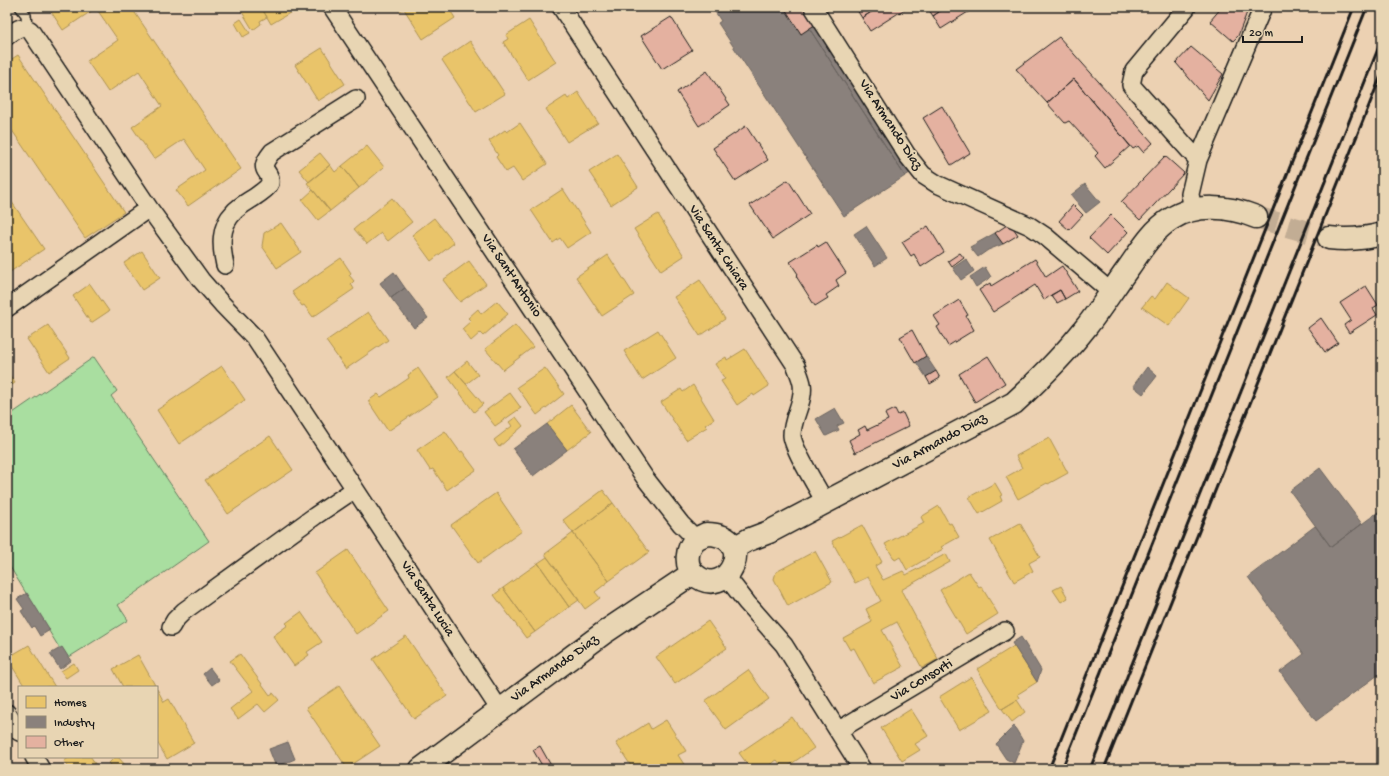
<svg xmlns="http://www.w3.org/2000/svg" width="1389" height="776" font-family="'Gochi Hand',sans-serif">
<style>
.green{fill:#a9dea0;stroke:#627d5e}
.homes{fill:#e9c46a;stroke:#ac9253}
.industry{fill:#8a817c;stroke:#69635f}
.building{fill:#e4b1a0;stroke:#1c1c1c}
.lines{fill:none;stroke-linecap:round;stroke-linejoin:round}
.secondary-tunnel{stroke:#c2ad94;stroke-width:22;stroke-dasharray:22 11;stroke-linecap:butt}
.lane-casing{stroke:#1c1c1c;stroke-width:12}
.street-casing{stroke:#1c1c1c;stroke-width:20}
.secondary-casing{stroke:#1c1c1c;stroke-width:25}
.lane{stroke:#e8d5b3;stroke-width:9}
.street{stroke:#e8d5b3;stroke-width:17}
.secondary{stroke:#e8d5b3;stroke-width:22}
.rail{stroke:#1c1c1c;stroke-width:3}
.labels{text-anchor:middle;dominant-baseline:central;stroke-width:4;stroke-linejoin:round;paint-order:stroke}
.street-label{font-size:14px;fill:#1c1c1c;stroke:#e8d5b3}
</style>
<rect width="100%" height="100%" fill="#ecd1b2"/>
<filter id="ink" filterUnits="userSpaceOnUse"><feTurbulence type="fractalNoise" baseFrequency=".025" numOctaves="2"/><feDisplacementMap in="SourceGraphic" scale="8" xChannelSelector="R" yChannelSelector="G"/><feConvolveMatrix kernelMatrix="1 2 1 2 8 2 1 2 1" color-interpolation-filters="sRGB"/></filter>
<g filter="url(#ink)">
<!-- green -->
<path class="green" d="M 94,357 L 117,391 L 111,396 L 209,541 L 118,605 L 128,620 L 66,659 L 7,562 L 7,417 Z"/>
<!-- homes -->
<path class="homes" d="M 48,7 L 131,7 L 241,169 L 188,206 L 176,190 L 205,170 L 184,139 L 154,159 L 132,127 L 162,106 L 139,71 L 108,92 L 87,61 L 118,40 L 96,8 L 63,30 Z
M 239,7 L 261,7 L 267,17 L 260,21 L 261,24 L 253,30 Z
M 261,7 L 300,7 L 271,24 Z
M 398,7 L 448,7 L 455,18 L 423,39 L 404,9 L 400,11 Z
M 241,19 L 250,33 L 243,37 L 235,23 Z
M 529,20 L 556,62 L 528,80 L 503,42 L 508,39 L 506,35 Z
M 470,41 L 505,94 L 476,112 L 442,60 Z
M 322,48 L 345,84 L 318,101 L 295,65 Z
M 18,55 L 124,212 L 85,238 L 7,123 L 7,62 Z
M 578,92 L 598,123 L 567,142 L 546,109 L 566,96 L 568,99 Z
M 520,123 L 547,164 L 522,181 L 513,168 L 506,172 L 496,157 L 498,155 L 489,141 L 505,130 L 507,132 Z
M 367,146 L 384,167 L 359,188 L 342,166 Z
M 320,153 L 330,165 L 309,182 L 299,170 Z
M 617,154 L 638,187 L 611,205 L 589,172 Z
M 330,165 L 335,172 L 342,166 L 359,188 L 330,211 L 307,183 Z
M 563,189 L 591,232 L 567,248 L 560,238 L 553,243 L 531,210 Z
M 313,190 L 330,211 L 318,220 L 302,200 Z
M 7,195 L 44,249 L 7,274 Z
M 392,198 L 412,222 L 388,241 L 381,233 L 367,244 L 354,229 Z
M 658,214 L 684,256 L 661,271 L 634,229 Z
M 434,218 L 454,243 L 431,261 L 412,235 Z
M 281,223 L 301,252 L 277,268 L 262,246 L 264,233 Z
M 142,251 L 160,278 L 142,290 L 124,263 Z
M 608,255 L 634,295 L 602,316 L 576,277 Z
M 341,258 L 351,273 L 349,275 L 354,281 L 351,284 L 354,289 L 313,317 L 304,305 L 302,306 L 292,292 Z
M 469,261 L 486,284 L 460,302 L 443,280 Z
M 700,280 L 725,319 L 700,336 L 674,297 Z
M 1167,282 L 1189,298 L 1169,326 L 1142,307 L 1151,296 L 1155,299 Z
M 90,284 L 109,311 L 91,323 L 73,296 Z
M 497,301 L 508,314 L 483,336 L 480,333 L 471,341 L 462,329 L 471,321 L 468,318 L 478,309 L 481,314 Z
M 368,312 L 388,340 L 346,369 L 326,341 Z
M 48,325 L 70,358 L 49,372 L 27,339 Z
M 515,325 L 533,347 L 503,370 L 485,349 Z
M 658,330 L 676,358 L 642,380 L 624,351 Z
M 745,349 L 769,386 L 754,396 L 753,394 L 737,405 L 721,381 L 725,379 L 715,364 L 726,357 L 727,360 Z
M 467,361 L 478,375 L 466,384 L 455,371 Z
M 222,366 L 245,400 L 179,444 L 157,410 Z
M 418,368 L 438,397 L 388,431 L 368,401 L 378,394 L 381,397 L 409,378 L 408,375 Z
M 545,368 L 564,394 L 537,415 L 517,387 Z
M 7,371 L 15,383 L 7,388 Z
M 455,371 L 483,404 L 474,412 L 448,377 Z
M 693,385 L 714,419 L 705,425 L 707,427 L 686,440 L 661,402 L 681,389 L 683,392 Z
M 510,393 L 521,408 L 495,426 L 484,412 Z
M 571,405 L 591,432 L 567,450 L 547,424 Z
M 516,417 L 523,426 L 499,447 L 494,440 L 512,426 L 509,422 Z
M 445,431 L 460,452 L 462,451 L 476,470 L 447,490 L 433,469 L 430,470 L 417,450 Z
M 270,436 L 293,470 L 228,514 L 205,480 Z
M 1049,438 L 1068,473 L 1048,484 L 1047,483 L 1018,499 L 1006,477 L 1022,468 L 1016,456 Z
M 995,483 L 1002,495 L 1000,496 L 1002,501 L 979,514 L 969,497 Z
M 603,490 L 613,503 L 573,533 L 563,520 Z
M 496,493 L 522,531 L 478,563 L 451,525 Z
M 613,503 L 649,552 L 609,581 L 573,533 Z
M 939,506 L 949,524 L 951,523 L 959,537 L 941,547 L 943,549 L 907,570 L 900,557 L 895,560 L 885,544 L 924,523 L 921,517 Z
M 1020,523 L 1040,557 L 1029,563 L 1033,571 L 1014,582 L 990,540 Z
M 862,525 L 882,562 L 875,566 L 883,580 L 903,571 L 906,575 L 946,554 L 950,562 L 901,590 L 938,659 L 922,668 L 897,622 L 882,630 L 903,667 L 873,683 L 854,648 L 850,650 L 843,638 L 872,622 L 866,609 L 881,601 L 868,577 L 855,583 L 832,541 Z
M 573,533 L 609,581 L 595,592 L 600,598 L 585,609 L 545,554 Z
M 348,550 L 389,611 L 356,634 L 315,573 Z
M 815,551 L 832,582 L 788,606 L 774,579 L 776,572 Z
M 547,557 L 579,600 L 569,607 L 538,563 Z
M 538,563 L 569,607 L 535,632 L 503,588 Z
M 969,572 L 979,587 L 981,586 L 998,614 L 966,634 L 940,590 Z
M 1061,586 L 1068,598 L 1061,602 L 1053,590 Z
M 503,588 L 535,632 L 526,638 L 494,595 Z
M 301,612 L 322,642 L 307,652 L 309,655 L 294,666 L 273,636 L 288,625 L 286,623 Z
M 708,621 L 727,648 L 675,684 L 656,657 Z
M 406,636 L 447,696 L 414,719 L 373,659 Z
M 29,645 L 55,687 L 25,687 L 7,658 Z
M 1014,646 L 1037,682 L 1018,694 L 1020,698 L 1002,709 L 977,669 Z
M 240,654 L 270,695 L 273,693 L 279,700 L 265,712 L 258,704 L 238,719 L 230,709 L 253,691 L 230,661 Z
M 138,655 L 156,687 L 123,687 L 113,669 Z
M 74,663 L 78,670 L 66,678 L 61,671 Z
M 748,670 L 769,699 L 726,730 L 705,701 Z
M 971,677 L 992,711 L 959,730 L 939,697 Z
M 339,686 L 380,746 L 347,768 L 306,708 Z
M 157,689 L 164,702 L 169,699 L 194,743 L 167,759 L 157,742 Z
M 1017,700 L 1025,712 L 1012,722 L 1002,709 Z
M 911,709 L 928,736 L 915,744 L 920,750 L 902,761 L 881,728 Z
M 792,717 L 814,748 L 784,769 L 777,760 L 763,769 L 751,769 L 739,753 Z
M 666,720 L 686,751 L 678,755 L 687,769 L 633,769 L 616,743 L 648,723 L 651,729 Z
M 70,757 L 91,757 L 98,769 L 70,769 L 64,761 Z
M 115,757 L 118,757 L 126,766 L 122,769 L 115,769 L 109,763 Z"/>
<!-- industry -->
<path class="industry" d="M 712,7 L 784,7 L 801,34 L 809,28 L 905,176 L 844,216 L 718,23 L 721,21 Z
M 816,24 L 913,171 L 905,176 L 809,28 Z
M 1085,184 L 1100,202 L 1086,213 L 1071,195 Z
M 866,226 L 887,258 L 875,266 L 854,234 Z
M 995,233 L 1003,244 L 988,250 L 978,257 L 970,247 Z
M 966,259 L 974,271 L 961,280 L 953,268 Z
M 985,267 L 991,277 L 976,287 L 970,277 Z
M 394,272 L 405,288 L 391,298 L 380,283 Z
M 405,288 L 428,318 L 414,328 L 391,298 Z
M 926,356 L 936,371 L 926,377 L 916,362 Z
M 1147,367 L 1157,376 L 1143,394 L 1133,386 Z
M 835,408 L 844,423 L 837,426 L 839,430 L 826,436 L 816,419 Z
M 547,424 L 567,450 L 533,476 L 513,449 Z
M 1320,468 L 1362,524 L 1331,547 L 1290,491 Z
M 1382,509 L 1382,672 L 1316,721 L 1280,672 L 1304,654 L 1248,577 L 1315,526 L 1331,547 Z
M 27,593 L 50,630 L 40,636 L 34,626 L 32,628 L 21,611 L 24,609 L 17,599 Z
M 1021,637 L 1041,670 L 1037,682 L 1012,643 Z
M 62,647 L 71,661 L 60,669 L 50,654 Z
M 210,668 L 219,680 L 212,685 L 203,674 Z
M 1014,726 L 1023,741 L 1014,763 L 1006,759 L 996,744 Z
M 288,742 L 295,759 L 276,767 L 269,749 Z"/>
<!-- building -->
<path class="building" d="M 784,7 L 806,7 L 816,24 L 801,34 Z
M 855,7 L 879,7 L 862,18 Z
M 879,7 L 908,7 L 870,31 L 862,18 Z
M 927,7 L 946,7 L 933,16 Z
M 946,7 L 976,7 L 941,29 L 933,16 Z
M 1222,7 L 1249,7 L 1238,36 L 1233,41 L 1210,21 Z
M 671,17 L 692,50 L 662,69 L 641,36 Z
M 1059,37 L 1153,143 L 1143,152 L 1138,146 L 1133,149 L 1074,79 L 1047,103 L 1016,69 Z
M 1191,47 L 1223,74 L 1208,100 L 1176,63 Z
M 707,71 L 730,105 L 699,126 L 677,92 Z
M 1074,79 L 1130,146 L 1105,168 L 1095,156 L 1098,153 L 1069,121 L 1065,123 L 1047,103 Z
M 942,106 L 970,153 L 951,165 L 923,118 Z
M 746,126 L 768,160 L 735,181 L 713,148 Z
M 1165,156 L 1184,173 L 1140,220 L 1121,202 Z
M 788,180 L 810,214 L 773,239 L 750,205 Z
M 1073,205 L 1083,215 L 1069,230 L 1059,221 Z
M 1111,215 L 1128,232 L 1107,255 L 1089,238 Z
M 1010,223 L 1018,235 L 1003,244 L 995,233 Z
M 928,226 L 944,252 L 921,267 L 914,254 L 911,256 L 902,242 Z
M 826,242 L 846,273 L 836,280 L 839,286 L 826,295 L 828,298 L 815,306 L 796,276 L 798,274 L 790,262 L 817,245 L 818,247 Z
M 960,253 L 964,258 L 952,267 L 948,261 Z
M 1035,259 L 1046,277 L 1062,266 L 1078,291 L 1065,299 L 1060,290 L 1044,300 L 1035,285 L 993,312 L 979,290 L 990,283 L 991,286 Z
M 1366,286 L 1378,305 L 1373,308 L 1377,315 L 1349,333 L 1344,325 L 1351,320 L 1340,303 Z
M 1060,290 L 1065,299 L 1057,303 L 1051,295 Z
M 959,300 L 968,315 L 966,316 L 974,330 L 948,346 L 937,327 L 940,325 L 934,316 Z
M 1321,318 L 1338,343 L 1325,352 L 1308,328 Z
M 912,330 L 926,356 L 915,363 L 900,337 Z
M 988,356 L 1005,383 L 975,402 L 959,374 Z
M 936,371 L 940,378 L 930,384 L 926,377 Z
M 895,409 L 898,415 L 903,413 L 909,426 L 855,453 L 849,440 L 860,434 L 858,430 L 865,426 L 867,430 L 888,420 L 885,414 Z
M 540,746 L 553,769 L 544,769 L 533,750 Z"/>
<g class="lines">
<!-- secondary-tunnel -->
<path class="secondary-tunnel" d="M 1256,217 L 1329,238"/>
<!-- lane casing -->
<g class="lane-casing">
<path id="lane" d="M 20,7 L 26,15 L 27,27"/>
</g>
<!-- street casing -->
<g class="street-casing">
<path id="street" d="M 332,7 L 645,478 L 681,524 L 696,539
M 561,7 L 796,366 C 798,372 801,378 802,384 C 805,401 792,417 792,435 C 792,447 818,489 825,502
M 813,7 L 907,155 L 923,175 L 937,184 L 1030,226 L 1045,236 L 1111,292
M 1187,7 L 1134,71 L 1131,85 L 1198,160
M 7,36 C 15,31 21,24 30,30 L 149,208 L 201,280 L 222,304 L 254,337 L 355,489 L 500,710
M 1193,210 L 1190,194 L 1198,160 L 1263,7
M 225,265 C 221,247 219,227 234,212 C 240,205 251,200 259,194 C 263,191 268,188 270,183 C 272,169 255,173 272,152 L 356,99
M 7,308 L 149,208
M 726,576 L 747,603 L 784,645 L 862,769
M 171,627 L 175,620 L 184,611 L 315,516 L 355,489
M 7,713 L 19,732
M 839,730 L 1005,631
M 34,757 L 41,769"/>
</g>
<!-- secondary casing -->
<g class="secondary-casing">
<path id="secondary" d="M 1329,238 C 1347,240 1364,239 1382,234
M 706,534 C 761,534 727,604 694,574 C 684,565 687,548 695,540 C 698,537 703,536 706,534 Z
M 734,548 L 748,540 L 769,532 L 1014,403 C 1040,379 1065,354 1087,326 C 1102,307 1115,286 1129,267 C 1141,250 1153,230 1171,219 C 1196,203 1229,206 1256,217
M 421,769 L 605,632 L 693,573"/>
</g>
<!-- lane -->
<use href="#lane" class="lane"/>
<!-- street -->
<use href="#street" class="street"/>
<!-- secondary -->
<use href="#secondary" class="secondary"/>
<!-- rail -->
<path class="rail" d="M 1049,769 L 1354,7
M 1062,769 L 1367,7
M 1090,769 L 1382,39
M 1104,769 L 1382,73"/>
</g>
</g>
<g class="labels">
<!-- street labels -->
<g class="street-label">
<text transform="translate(890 125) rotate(57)">Via Armando Diaz</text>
<text transform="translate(718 248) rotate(57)">Via Santa Chiara</text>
<text transform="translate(511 276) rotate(56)">Via Sant'Antonio</text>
<text transform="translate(940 442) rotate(-28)">Via Armando Diaz</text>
<text transform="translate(427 599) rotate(57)">Via Santa Lucia</text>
<text transform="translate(555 669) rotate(-36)">Via Armando Diaz</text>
<text transform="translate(922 681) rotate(-31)">Via Consorti</text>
</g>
</g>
<!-- margin -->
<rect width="1389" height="776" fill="none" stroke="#e8d5b3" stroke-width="24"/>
<rect x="12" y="12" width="1365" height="752" fill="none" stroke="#1c1c1c" stroke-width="1.5" filter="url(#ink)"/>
<!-- legend -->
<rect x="18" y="686" width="140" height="72" fill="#e8d5b3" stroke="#968b77"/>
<rect x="26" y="696" width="20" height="12" fill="#e9c46a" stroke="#968b77"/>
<text x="54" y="706" font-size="12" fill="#1c1c1c">Homes</text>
<rect x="26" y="716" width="20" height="12" fill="#8a817c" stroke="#968b77"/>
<text x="54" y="726" font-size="12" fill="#1c1c1c">Industry</text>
<rect x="26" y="736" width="20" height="12" fill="#e4b1a0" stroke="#968b77"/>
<text x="54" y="746" font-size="12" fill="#1c1c1c">Other</text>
<!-- scale -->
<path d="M1243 36v6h59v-6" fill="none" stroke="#1c1c1c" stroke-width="2"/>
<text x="1249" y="36" font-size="12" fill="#1c1c1c" stroke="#e8d5b3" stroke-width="3" paint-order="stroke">20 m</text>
</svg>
